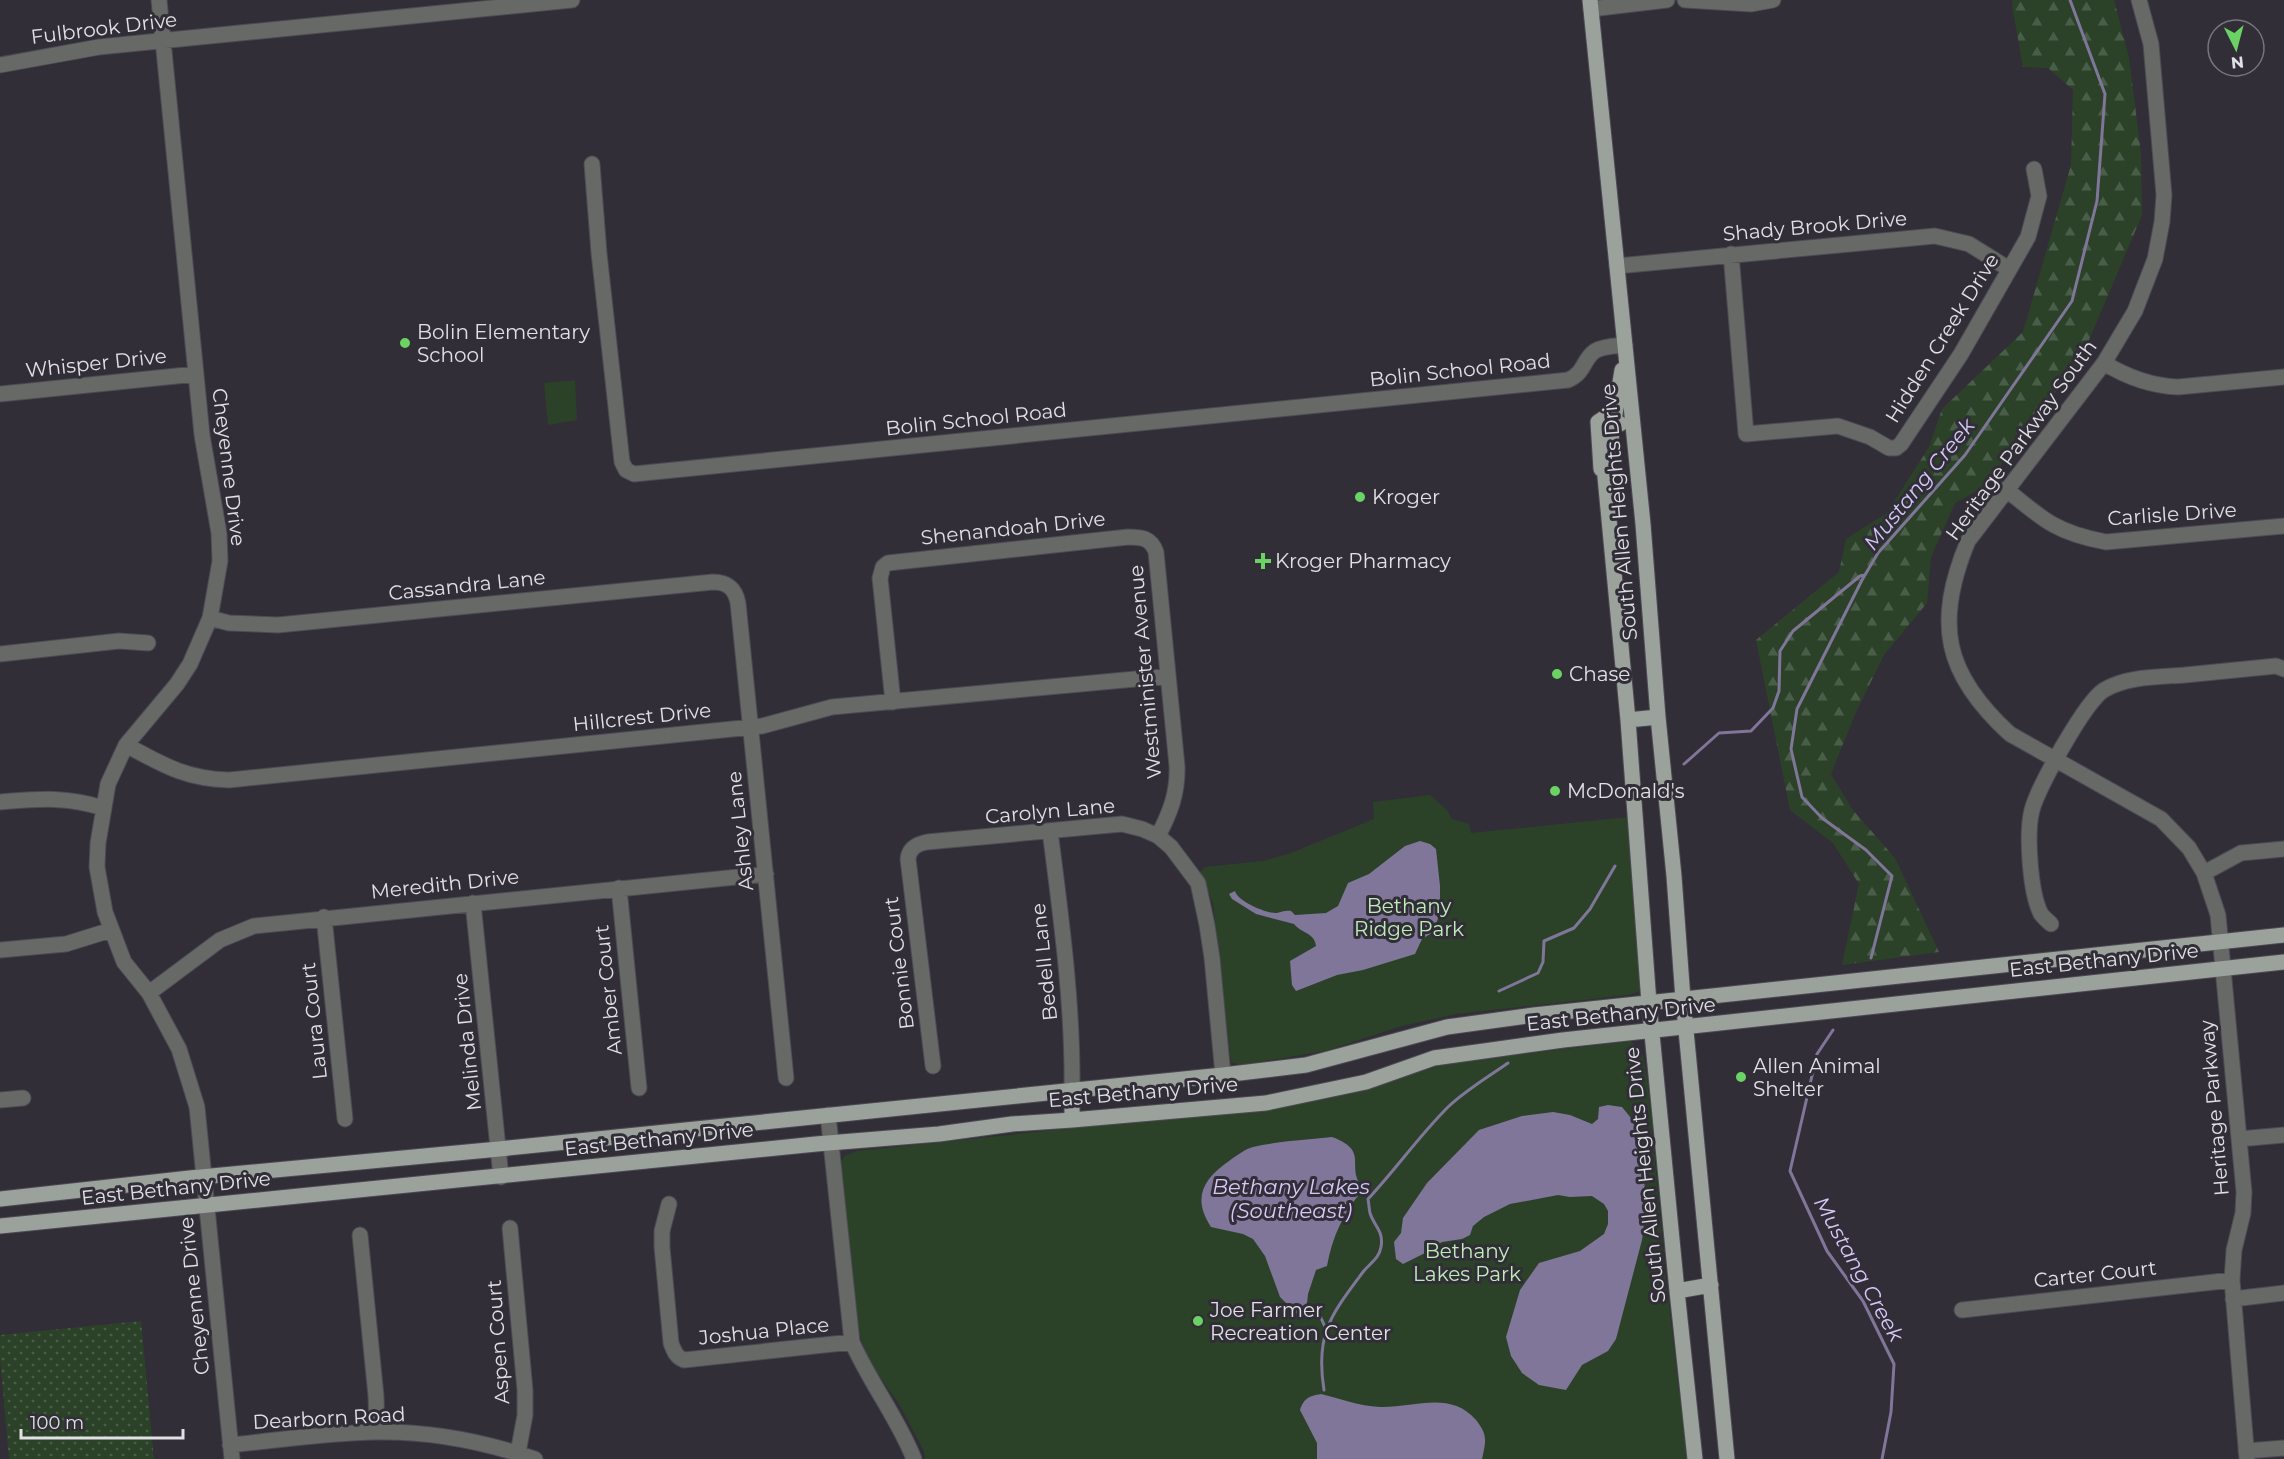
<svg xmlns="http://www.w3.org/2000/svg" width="2284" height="1459" font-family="Montserrat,sans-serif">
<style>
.grass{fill:url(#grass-dots)}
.forest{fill:url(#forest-firs)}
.park{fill:#2b4229}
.water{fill:#80769a}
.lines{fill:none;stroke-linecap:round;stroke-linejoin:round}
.stream{stroke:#80769a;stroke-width:3}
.minor-casing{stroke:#4d4a53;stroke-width:17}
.major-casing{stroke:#4d4a53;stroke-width:17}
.minor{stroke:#666966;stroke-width:15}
.major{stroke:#9ba29b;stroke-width:15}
.poi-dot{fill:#6bd363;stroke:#312e37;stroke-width:2}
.labels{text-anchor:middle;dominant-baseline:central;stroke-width:6;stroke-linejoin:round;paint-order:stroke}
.street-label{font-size:20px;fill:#e1e0e5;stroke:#312e37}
.poi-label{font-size:20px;fill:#e1e0e5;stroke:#312e37;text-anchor:start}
.park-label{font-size:20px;fill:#beedb9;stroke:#312e37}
.water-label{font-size:21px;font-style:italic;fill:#d6c9fa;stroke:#312e37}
</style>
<defs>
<pattern id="grass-dots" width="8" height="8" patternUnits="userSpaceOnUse" patternTransform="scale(1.5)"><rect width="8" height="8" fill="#2b4229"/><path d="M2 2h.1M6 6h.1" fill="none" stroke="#495d48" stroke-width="1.8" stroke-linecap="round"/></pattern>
<pattern id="forest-firs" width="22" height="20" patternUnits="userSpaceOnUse" patternTransform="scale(1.5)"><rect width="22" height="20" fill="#2b4229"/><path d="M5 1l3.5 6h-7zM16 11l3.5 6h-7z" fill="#495d48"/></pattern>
</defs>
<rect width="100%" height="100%" fill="#312e37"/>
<!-- grass -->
<path class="grass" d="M 141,1321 L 154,1459 L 9,1459 L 0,1357 L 0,1335 Z"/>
<!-- forest -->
<path class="forest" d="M 2013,0 L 2114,0 L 2129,58 L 2141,153 L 2142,215 L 2075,373 L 2022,426 L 1999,469 L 1979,490 L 1955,503 L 1931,557 L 1927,603 L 1884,655 L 1856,712 L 1831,774 L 1852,809 L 1895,858 L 1939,952 L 1842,965 L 1859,884 L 1833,843 L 1790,810 L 1756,640 L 1839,572 L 1846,539 L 1887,513 L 1929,447 L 1942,409 L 2023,332 L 2071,165 L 2073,90 L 2048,68 L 2023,67 L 2012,5 Z"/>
<!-- park -->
<path class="park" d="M 575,380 L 577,420 L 548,425 L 544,383 Z
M 1430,795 L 1447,810 L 1452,819 L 1469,824 L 1471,833 L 1629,817 L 1641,985 L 1638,992 L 1628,995 L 1456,1014 L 1402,1026 L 1325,1051 L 1241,1065 L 1231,1062 L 1213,903 L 1200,872 L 1205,867 L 1263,861 L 1291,853 L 1374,819 L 1373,802 Z
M 1631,1041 L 1643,1055 L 1648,1083 L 1665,1270 L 1687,1459 L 925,1459 L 924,1451 L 899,1404 L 871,1365 L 861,1339 L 856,1312 L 841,1165 L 844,1156 L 857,1151 L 1290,1105 L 1325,1099 L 1449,1063 Z"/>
<!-- water -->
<path class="water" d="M 1420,841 L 1430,844 L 1436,849 L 1440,886 L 1440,914 L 1432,933 L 1422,939 L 1415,954 L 1363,970 L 1337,975 L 1296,991 L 1292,985 L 1290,961 L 1316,946 C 1315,933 1301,933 1294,924 L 1256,914 L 1232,899 L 1229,894 L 1235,891 C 1237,901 1267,914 1277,913 C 1282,912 1285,910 1291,911 L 1295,915 L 1326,913 L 1338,906 L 1348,883 L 1369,874 L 1405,846 Z
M 1608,1105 L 1622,1107 L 1631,1118 L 1636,1129 L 1643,1166 L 1646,1206 L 1642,1240 L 1616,1339 L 1608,1351 L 1582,1365 L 1566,1390 L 1539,1385 L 1522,1373 L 1511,1356 L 1506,1337 L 1520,1290 L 1539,1263 L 1580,1251 L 1604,1234 L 1608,1224 L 1608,1211 L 1604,1204 L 1592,1196 L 1570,1197 L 1558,1195 L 1510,1204 L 1484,1217 L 1473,1226 L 1470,1235 L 1462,1239 L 1442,1242 L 1425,1253 L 1403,1264 L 1396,1259 L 1394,1242 L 1401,1233 L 1403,1218 L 1427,1183 L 1479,1130 L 1522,1116 L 1553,1112 L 1570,1115 L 1592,1124 L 1598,1119 L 1599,1107 Z
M 1332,1137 C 1372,1152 1343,1167 1364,1189 C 1344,1210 1332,1238 1327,1266 L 1316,1270 L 1308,1294 L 1306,1312 L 1300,1317 L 1280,1297 L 1265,1256 L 1253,1239 L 1243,1234 L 1211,1227 C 1192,1198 1203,1179 1229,1161 C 1236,1156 1245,1149 1253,1147 C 1278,1141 1307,1140 1332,1137 Z
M 1321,1394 C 1342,1399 1358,1406 1380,1407 C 1414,1408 1450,1390 1476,1420 C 1488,1435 1486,1441 1482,1459 L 1317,1459 L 1317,1443 L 1300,1410 C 1304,1398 1309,1396 1321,1394 Z"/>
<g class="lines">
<!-- stream -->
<path class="stream" d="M 1684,764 L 1719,733 L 1751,731 L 1773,708 L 1779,691 L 1780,651 L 1793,631 L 1860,576 L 1865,575
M 1871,958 L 1892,876 L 1866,850 L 1822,818 L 1802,797 L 1791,749 L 1797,709 L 1862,580 L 1878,553 L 1965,455 L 2072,301 L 2097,201 L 2105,94 L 2070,0
M 1499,991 L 1538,973 L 1543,962 L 1544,941 L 1574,928 L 1590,909 L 1615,866
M 1833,1030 L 1817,1054 L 1790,1171 L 1827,1251 L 1863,1301 L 1894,1364 L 1891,1412 L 1882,1459
M 1311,1315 L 1321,1318 L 1326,1329
M 1324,1390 C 1315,1334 1331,1315 1363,1272 C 1370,1263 1379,1259 1381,1247 C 1384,1231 1374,1226 1370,1213 C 1369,1209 1369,1204 1368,1199 C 1396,1169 1419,1136 1448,1107 C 1466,1090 1488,1077 1508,1063"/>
<!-- minor casing -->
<g class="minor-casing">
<path id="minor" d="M 159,0 L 202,435 L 219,533 L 220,561 L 210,618 L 190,664 L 177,684 L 126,745 L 108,784 L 98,843 L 97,867 L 105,912 L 124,962 L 149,993 L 179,1049 L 197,1107 L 232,1459
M 1685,0 L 1751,4 L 1773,0
M 2139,0 L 2151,44 L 2164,195 L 2162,222 L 2155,259 L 2135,311 L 2104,363 L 1968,541 C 1934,623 1944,674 2010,734 L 2161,819 L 2189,848 L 2204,873 L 2218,915 L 2244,1192 L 2243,1213 L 2234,1250 L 2232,1280 L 2247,1459
M 1591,9 L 1667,0
M 0,65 L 99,47 L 572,0
M 592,164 L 599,253 L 622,462 L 626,470 L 634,474 L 1568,380 C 1585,373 1583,359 1595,351 C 1603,346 1616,346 1625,345
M 1731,254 L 1746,434 L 1838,426 L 1870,437 L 1889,448 L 1896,448 L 1901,444 L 1961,354 L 2028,237 L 2039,196 L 2034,169
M 1617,266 L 1935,236 L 1969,244 L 2009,269
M 2104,363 C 2127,377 2151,386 2178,387 L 2284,377
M 0,394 L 196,374
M 2006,489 C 2043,520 2057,533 2106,542 L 2284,526
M 210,618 L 229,623 L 278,625 L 713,582 C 727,582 735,588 738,603 L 786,1078
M 0,654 L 119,641 L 148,643
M 893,702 L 880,578 L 883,567 L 888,563 L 1128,537 C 1142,537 1151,538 1156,552 L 1177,766 C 1178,793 1170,813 1158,836
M 126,745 C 163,765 186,779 229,780 L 762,726 L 832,707 L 1168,676
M 0,802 C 38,799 66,796 103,808
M 1050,831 C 1061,917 1073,1003 1072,1090
M 2204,873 L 2241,853 L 2284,849
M 619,888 L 639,1088
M 473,903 L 501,1177
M 324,917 L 345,1119
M 2051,924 C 2048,921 2043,917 2041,914 C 2030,893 2026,833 2032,810 C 2038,787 2085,702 2104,690 C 2127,676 2159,677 2185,675 C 2215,672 2246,669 2276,666 L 2284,669
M 0,950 L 66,944 L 111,930
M 149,993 L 220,940 L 254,926 L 766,874
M 933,1066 L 908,859 C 909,848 917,844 927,842 L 1122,824 L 1142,829 L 1158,836 L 1171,847 L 1198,883 L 1207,925 L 1212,958 L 1223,1075
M 0,1100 L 23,1098
M 828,1115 L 852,1342 C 870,1383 898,1418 914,1459
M 2239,1139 L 2284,1135
M 669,1204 L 662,1231 L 662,1247 L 671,1343 C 674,1351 676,1357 684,1360 L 852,1342
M 510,1228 L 525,1390 L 525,1415 L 518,1453
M 360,1235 L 376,1396 L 377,1432
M 2233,1299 L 2284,1293
M 1962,1310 L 2232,1280
M 230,1445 C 279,1440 328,1433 377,1432 C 430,1431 485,1442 535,1459
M 2246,1451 L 2284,1448"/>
</g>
<!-- major casing -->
<g class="major-casing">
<path id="major" d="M 1590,0 L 1643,524 L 1658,717 L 1674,876 L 1683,999 L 1727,1459
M 1622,370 L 1605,477 L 1628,720 L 1649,1003 L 1677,1291 L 1695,1459
M 1601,469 L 1598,422 L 1607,416 L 1620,424
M 1628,720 L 1658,717
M 1072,1090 L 1072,1120
M 0,1199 L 190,1178 L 499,1149 L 1223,1075 L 1306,1065 L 1447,1027 L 1534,1015 L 2284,935
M 0,1226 L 816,1144 L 939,1134 L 1012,1124 L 1072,1120 L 1266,1103 L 1366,1082 L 1434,1058 L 1563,1040 L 2284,962
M 1677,1291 L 1711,1285"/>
</g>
<!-- minor -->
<use href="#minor" class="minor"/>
<!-- major -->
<use href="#major" class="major"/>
</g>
<!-- markers -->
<g class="poi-dot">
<circle cx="405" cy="343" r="6"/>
<circle cx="1360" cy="497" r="6"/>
<path d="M1260 552h6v6h6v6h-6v6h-6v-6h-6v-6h6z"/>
<circle cx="1557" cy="674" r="6"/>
<circle cx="1555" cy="791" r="6"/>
<circle cx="1741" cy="1077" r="6"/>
<circle cx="1198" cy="1321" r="6"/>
</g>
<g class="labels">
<!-- street labels -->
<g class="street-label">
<text transform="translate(104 28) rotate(-7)">Fulbrook Drive</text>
<text transform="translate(1815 226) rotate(-5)">Shady Brook Drive</text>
<text transform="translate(1942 338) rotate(-58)">Hidden Creek Drive</text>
<text transform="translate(96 363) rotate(-6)">Whisper Drive</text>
<text transform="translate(1460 370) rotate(-6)">Bolin School Road</text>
<text transform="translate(976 419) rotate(-6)">Bolin School Road</text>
<text transform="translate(2021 440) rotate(-54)">Heritage Parkway South</text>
<text transform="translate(229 467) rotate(83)">Cheyenne Drive</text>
<text transform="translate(1619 512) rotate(-95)">South Allen Heights Drive</text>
<text transform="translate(2172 514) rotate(-4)">Carlisle Drive</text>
<text transform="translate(1013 528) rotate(-6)">Shenandoah Drive</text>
<text transform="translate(467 585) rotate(-6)">Cassandra Lane</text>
<text transform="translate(1145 672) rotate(-95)">Westminister Avenue</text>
<text transform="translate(642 717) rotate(-6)">Hillcrest Drive</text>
<text transform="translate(1050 811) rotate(-5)">Carolyn Lane</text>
<text transform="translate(740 831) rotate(-96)">Ashley Lane</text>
<text transform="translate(445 884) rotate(-6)">Meredith Drive</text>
<text transform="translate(2104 960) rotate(-6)">East Bethany Drive</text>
<text transform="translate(1044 962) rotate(-96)">Bedell Lane</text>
<text transform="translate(899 963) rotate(-97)">Bonnie Court</text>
<text transform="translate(608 990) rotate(-96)">Amber Court</text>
<text transform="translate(1621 1014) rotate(-6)">East Bethany Drive</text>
<text transform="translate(314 1021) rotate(-96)">Laura Court</text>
<text transform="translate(467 1042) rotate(-96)">Melinda Drive</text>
<text transform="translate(1143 1092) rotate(-5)">East Bethany Drive</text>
<text transform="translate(2214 1108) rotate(-95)">Heritage Parkway</text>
<text transform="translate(659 1139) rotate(-6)">East Bethany Drive</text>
<text transform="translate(1645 1175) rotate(-96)">South Allen Heights Drive</text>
<text transform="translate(176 1188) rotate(-6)">East Bethany Drive</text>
<text transform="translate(2095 1274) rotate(-6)">Carter Court</text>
<text transform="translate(194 1296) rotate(-96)">Cheyenne Drive</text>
<text transform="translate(764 1331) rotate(-6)">Joshua Place</text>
<text transform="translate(498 1342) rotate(-94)">Aspen Court</text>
<text transform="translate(329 1418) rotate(-3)">Dearborn Road</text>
</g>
<!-- poi labels -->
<g class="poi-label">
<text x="417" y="332">Bolin Elementary<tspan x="417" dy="23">School</tspan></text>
<text x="1372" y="497">Kroger</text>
<text x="1275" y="561">Kroger Pharmacy</text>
<text x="1569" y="674">Chase</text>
<text x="1567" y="791">McDonald's</text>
<text x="1753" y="1066">Allen Animal<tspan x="1753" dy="23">Shelter</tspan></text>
<text x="1210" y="1310">Joe Farmer<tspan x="1210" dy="23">Recreation Center</tspan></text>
</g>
<!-- park labels -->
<g class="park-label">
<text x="1409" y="906">Bethany<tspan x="1409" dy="23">Ridge Park</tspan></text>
<text x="1467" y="1251">Bethany<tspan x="1467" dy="23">Lakes Park</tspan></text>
</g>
<!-- water labels -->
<g class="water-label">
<text transform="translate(1919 484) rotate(-51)">Mustang Creek</text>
<text x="1291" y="1186">Bethany Lakes<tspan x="1291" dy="24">(Southeast)</tspan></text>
<text transform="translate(1859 1269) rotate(61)">Mustang Creek</text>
</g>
</g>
<!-- north arrow -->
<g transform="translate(2236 48) rotate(174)"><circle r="28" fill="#312e37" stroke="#77757d" stroke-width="1.5"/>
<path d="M0-4.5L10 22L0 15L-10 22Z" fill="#6bd363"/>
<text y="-9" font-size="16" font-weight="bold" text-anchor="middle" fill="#e1e0e5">N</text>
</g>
<!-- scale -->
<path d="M21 1429v9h162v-9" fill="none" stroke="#e1e0e5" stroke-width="3"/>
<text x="30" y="1429" font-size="18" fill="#e1e0e5" stroke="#312e37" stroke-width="4.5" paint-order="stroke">100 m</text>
</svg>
